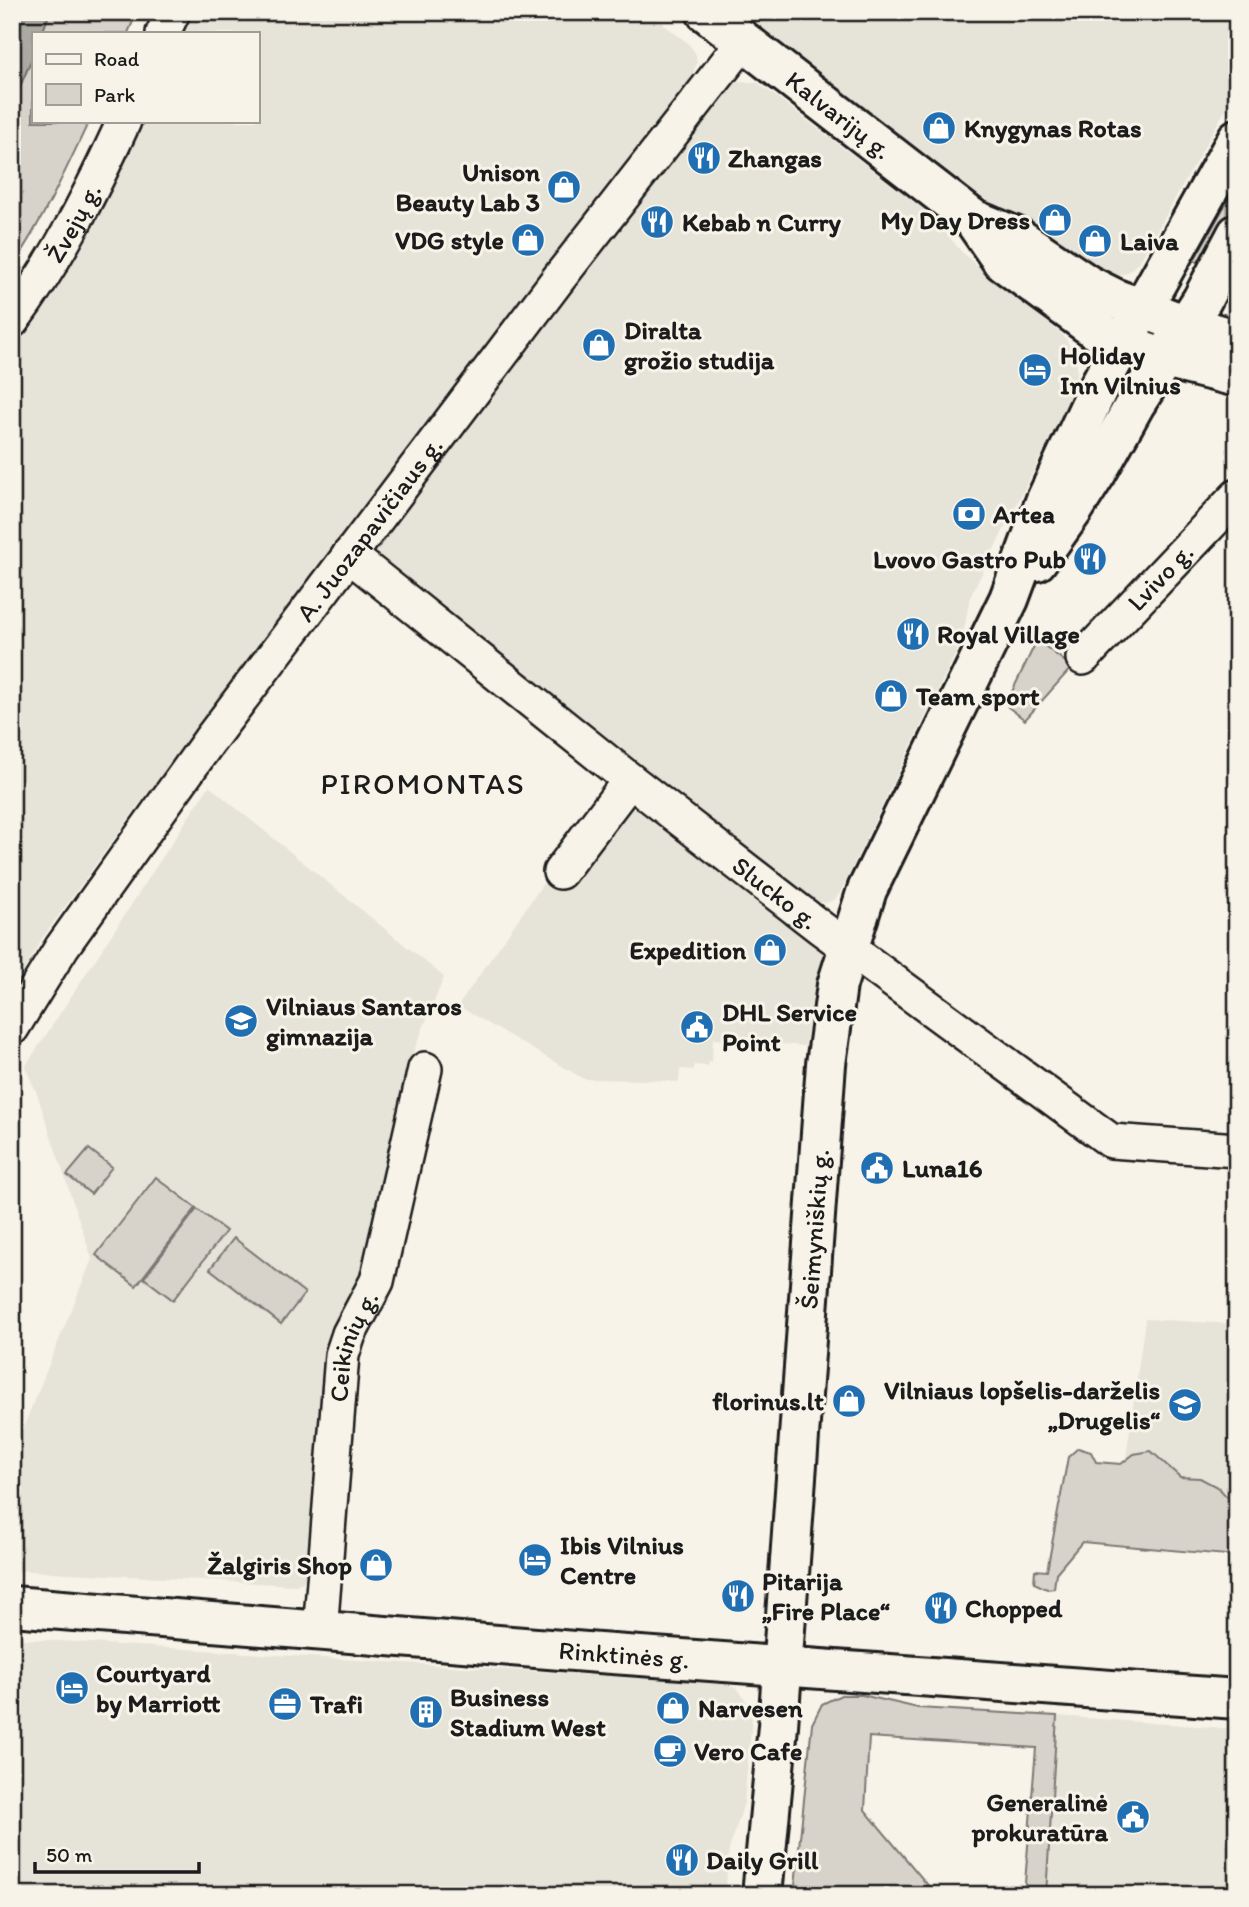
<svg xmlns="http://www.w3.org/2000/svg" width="1249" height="1907" font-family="Itim,sans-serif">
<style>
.built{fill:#e6e3d9}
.green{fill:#d7d3cb;stroke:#7a7874;stroke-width:2}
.water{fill:#aca9a2;stroke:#72716c;stroke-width:2}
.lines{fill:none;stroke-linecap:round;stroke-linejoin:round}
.minor-casing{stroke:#1c1c1c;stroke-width:38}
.major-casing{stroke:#1c1c1c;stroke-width:44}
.minor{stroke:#f7f3e8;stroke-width:33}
.major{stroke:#f7f3e8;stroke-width:38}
.labels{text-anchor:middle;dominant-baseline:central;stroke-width:6;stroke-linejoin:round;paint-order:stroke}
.street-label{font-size:26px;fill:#1c1c1c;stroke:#f7f3e8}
.poi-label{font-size:26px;font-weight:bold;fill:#1c1c1c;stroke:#f7f3e8;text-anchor:start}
.quarter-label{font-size:30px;letter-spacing:2px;fill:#1c1c1c;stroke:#f7f3e8}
</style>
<rect width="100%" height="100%" fill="#f7f3e8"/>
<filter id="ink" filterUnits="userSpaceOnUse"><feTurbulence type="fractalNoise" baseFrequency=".0143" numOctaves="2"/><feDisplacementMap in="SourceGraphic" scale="14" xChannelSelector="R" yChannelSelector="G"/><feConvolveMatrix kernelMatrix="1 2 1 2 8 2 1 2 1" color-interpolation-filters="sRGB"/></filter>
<g filter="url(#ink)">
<!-- built -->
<path class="built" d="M 180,12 L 647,12 L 688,43 L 696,54 L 697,63 L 688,85 L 140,803 L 41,940 L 12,993 L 12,330 L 130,121 L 257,121 L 257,33 L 170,33 Z
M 740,12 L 1237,12 L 1237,89 L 1140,261 L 1128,272 L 1115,277 L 1052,251 Z
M 739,81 L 758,83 L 930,214 L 961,251 L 977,266 L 1063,335 L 1073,350 L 1077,363 L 1077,380 L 1071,396 L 970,597 L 962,640 L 840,893 L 835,899 L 827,903 L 808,901 L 373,553 L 377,542 L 727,86 Z
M 613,783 L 822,942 L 823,956 L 812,999 L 805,1046 L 713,1039 L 712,1062 L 709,1062 L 708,1066 L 694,1065 L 694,1070 L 680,1069 L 679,1082 L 652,1080 L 584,1079 L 458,1006 Z
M 209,786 L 444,977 L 408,1065 L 377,1209 L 308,1580 L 295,1585 L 12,1570 L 12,1443 L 17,1443 L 92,1259 L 36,1091 L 25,1067 Z
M 1236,1290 L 1237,1503 L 1123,1480 L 1145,1319 L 1234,1324 Z
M 12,1638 L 685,1681 L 725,1684 L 737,1688 L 750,1706 L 752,1719 L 744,1803 L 729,1850 L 725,1895 L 12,1895 Z
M 1057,1716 L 1237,1729 L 1237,1895 L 1046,1895 Z"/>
<!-- green -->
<path class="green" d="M 50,12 L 137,12 L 128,33 L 42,33 Z
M 33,56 L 33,121 L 89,121 C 66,170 43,220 12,266 L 12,105 Z
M 1237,184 L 1237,202 L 1201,265 L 1194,260 Z
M 1037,640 L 1072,667 L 1025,720 L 1008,707 L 1007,702 Z
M 89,1149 L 112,1167 L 91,1194 L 67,1175 Z
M 156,1177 L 196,1208 L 136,1286 L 96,1255 Z
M 197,1209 L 226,1231 L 173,1300 L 144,1278 Z
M 234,1238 L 305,1293 L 281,1324 L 210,1269 Z
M 1078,1448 L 1091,1452 L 1096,1462 L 1121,1464 L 1134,1454 L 1151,1451 L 1180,1477 L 1200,1478 L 1219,1488 L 1226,1496 L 1237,1501 L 1237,1556 L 1082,1542 L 1056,1573 L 1054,1588 L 1047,1589 L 1034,1583 L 1035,1570 L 1047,1571 L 1068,1457 Z
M 841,1695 L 862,1695 L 918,1708 L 1057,1716 L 1046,1895 L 1024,1895 L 1036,1748 L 869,1737 L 865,1810 L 936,1895 L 794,1895 L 812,1724 L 822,1704 Z"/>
<!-- water -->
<path class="water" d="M 12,12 L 50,12 L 42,33 L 33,33 L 33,56 L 12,105 Z"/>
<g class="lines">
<!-- minor casing -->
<g class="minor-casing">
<g id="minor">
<path d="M 163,33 L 173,12"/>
<path id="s1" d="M 12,321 C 58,259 92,191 124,121"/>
<path id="s2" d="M 349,555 L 630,780 L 821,928 L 1111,1141 L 1237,1150"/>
<path id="s3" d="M 1083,658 L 1237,496"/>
<path d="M 560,872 L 630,780"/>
<path id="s4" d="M 12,1028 L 62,947 L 209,741 L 559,278 L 744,41"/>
<path id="s5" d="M 320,1632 L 342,1355 L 349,1334 L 377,1281 L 425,1069"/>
</g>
</g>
<!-- major casing -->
<g class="major-casing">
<g id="major">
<path id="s6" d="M 706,12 L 973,219 L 1017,237 L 1088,285 L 1116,299 L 1187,325 L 1237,340"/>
<path d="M 973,219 L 1002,261 L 1096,330 L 1122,344 L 1165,359 L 1237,377"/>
<path d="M 1037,561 L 1073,510 L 1097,472 L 1135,404 L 1202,300 L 1237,234"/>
<path id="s7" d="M 12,1606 L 599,1653 L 1237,1699"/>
<path id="s8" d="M 762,1895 L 778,1726 L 826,1064 L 837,985 L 867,890 L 1009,599 L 1045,502 L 1100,384 L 1237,139"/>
</g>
</g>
<!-- minor -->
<use href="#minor" class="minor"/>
<!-- major -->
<use href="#major" class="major"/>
</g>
</g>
<!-- icons -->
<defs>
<g id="shop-disc" transform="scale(1.75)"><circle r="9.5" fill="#1f6fb2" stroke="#f7f3e8"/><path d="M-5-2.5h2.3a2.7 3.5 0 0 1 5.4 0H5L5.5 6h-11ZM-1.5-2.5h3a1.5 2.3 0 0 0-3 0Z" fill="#fff"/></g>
<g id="restaurant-disc" transform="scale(1.75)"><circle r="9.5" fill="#1f6fb2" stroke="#f7f3e8"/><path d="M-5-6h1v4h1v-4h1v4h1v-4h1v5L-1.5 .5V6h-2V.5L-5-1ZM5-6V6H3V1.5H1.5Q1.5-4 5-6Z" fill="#fff"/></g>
<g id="hotel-disc" transform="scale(1.75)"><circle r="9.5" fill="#1f6fb2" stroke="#f7f3e8"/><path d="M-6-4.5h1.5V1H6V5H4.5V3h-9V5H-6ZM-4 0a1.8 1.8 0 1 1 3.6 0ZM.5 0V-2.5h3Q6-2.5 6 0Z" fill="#fff"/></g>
<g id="bank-disc" transform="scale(1.75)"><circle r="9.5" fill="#1f6fb2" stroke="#f7f3e8"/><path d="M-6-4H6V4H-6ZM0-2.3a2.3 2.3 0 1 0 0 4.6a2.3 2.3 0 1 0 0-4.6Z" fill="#fff"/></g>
<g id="school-disc" transform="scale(1.75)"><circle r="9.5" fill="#1f6fb2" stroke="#f7f3e8"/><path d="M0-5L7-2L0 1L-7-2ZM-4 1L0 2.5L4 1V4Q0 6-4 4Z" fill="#fff"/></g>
<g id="civic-disc" transform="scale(1.75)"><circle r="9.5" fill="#1f6fb2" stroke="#f7f3e8"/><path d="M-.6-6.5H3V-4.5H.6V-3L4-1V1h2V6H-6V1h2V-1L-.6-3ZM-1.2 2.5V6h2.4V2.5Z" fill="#fff"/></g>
<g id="office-disc" transform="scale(1.75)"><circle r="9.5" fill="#1f6fb2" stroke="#f7f3e8"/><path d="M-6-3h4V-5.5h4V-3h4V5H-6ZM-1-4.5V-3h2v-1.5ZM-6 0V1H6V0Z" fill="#fff"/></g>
<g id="building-disc" transform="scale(1.75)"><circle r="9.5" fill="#1f6fb2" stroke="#f7f3e8"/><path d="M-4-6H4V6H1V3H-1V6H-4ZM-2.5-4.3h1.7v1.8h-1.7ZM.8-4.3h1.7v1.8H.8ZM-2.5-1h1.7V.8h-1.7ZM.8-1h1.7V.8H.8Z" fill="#fff"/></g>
<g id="cafe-disc" transform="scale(1.75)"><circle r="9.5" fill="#1f6fb2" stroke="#f7f3e8"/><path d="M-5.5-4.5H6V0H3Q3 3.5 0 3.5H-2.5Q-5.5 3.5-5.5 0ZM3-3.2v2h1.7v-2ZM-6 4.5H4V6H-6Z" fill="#fff"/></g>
</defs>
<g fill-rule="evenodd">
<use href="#shop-disc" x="939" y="128"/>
<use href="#restaurant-disc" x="704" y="158"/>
<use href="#shop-disc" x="564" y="187"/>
<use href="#shop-disc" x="1055" y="220"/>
<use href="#restaurant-disc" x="657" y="222"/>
<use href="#shop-disc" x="528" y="240"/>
<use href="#shop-disc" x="1095" y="241"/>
<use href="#shop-disc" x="599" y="345"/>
<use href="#hotel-disc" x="1035" y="370"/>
<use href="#bank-disc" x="969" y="514"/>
<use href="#restaurant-disc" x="1090" y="559"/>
<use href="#restaurant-disc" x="913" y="634"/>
<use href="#shop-disc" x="891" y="696"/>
<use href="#shop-disc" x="770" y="950"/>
<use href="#school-disc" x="241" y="1021"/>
<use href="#civic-disc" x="697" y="1027"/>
<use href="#civic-disc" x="877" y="1168"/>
<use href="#shop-disc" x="849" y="1401"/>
<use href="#school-disc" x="1185" y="1405"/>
<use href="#hotel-disc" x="535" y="1560"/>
<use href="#shop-disc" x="376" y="1565"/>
<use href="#restaurant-disc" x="738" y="1596"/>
<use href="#restaurant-disc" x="941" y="1608"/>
<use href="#hotel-disc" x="72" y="1688"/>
<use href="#office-disc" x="285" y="1704"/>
<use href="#shop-disc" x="673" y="1708"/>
<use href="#building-disc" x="426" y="1712"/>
<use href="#cafe-disc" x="670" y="1751"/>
<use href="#civic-disc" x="1133" y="1817"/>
<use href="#restaurant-disc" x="682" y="1860"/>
</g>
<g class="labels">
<!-- street labels -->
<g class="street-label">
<text stroke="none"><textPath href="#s6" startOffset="168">Kalvarijų g.</textPath></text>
<text stroke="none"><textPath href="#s1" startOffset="116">Žvejų g.</textPath></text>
<text stroke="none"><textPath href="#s4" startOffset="614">A. Juozapavičiaus g.</textPath></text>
<text stroke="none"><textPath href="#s3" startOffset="112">Lvivo g.</textPath></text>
<text stroke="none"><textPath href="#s2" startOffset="544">Slucko g.</textPath></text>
<text stroke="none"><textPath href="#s8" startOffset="668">Šeimyniškių g.</textPath></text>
<text stroke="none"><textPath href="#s5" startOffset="289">Ceikinių g.</textPath></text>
<text stroke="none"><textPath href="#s7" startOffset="614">Rinktinės g.</textPath></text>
</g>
<!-- poi labels -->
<g class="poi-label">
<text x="964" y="128">Knygynas Rotas</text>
<text x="728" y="158">Zhangas</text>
<text x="540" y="172" text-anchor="end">Unison<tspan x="540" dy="30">Beauty Lab 3</tspan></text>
<text x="1030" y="220" text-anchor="end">My Day Dress</text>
<text x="682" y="222">Kebab n Curry</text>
<text x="504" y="240" text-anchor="end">VDG style</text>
<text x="1120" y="241">Laiva</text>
<text x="624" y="330">Diralta<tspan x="624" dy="30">grožio studija</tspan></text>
<text x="1060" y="355">Holiday<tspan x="1060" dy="30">Inn Vilnius</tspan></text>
<text x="993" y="514">Artea</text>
<text x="1066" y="559" text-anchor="end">Lvovo Gastro Pub</text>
<text x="937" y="634">Royal Village</text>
<text x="916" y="696">Team sport</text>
<text x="746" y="950" text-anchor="end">Expedition</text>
<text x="266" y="1006">Vilniaus Santaros<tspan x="266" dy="30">gimnazija</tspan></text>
<text x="722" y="1012">DHL Service<tspan x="722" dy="30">Point</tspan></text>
<text x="902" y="1168">Luna16</text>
<text x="1160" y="1390" text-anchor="end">Vilniaus lopšelis-darželis<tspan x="1160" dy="30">„Drugelis“</tspan></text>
<text x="824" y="1401" text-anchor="end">florinus.lt</text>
<text x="560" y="1545">Ibis Vilnius<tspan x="560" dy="30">Centre</tspan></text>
<text x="352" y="1565" text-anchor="end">Žalgiris Shop</text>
<text x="762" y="1581">Pitarija<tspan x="762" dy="30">„Fire Place“</tspan></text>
<text x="965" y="1608">Chopped</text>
<text x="96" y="1673">Courtyard<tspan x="96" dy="30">by Marriott</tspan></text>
<text x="450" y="1697">Business<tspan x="450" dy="30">Stadium West</tspan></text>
<text x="310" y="1704">Trafi</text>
<text x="698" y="1708">Narvesen</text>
<text x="694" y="1751">Vero Cafe</text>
<text x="1108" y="1802" text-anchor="end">Generalinė<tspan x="1108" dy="30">prokuratūra</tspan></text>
<text x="706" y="1860">Daily Grill</text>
</g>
<!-- quarter labels -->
<g class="quarter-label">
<text x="423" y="783">PIROMONTAS</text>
</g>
</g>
<!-- margin -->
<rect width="1249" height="1907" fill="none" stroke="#f7f3e8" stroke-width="42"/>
<rect x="21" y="21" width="1207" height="1865" fill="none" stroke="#1c1c1c" stroke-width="2.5" filter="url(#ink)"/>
<!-- legend -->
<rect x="32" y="32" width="228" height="91" fill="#f7f3e8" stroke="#9f9d96" stroke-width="2"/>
<rect x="46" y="54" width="35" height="10" fill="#f7f3e8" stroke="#9f9d96" stroke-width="2"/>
<text x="94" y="66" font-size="21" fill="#1c1c1c">Road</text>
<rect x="46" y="84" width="35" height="21" fill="#d7d3cb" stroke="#9f9d96" stroke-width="2"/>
<text x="94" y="102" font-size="21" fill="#1c1c1c">Park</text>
<!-- scale -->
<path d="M35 1862v10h164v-10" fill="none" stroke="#1c1c1c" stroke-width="3.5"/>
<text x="46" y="1862" font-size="21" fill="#1c1c1c" stroke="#f7f3e8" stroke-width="5" paint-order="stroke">50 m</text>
</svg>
